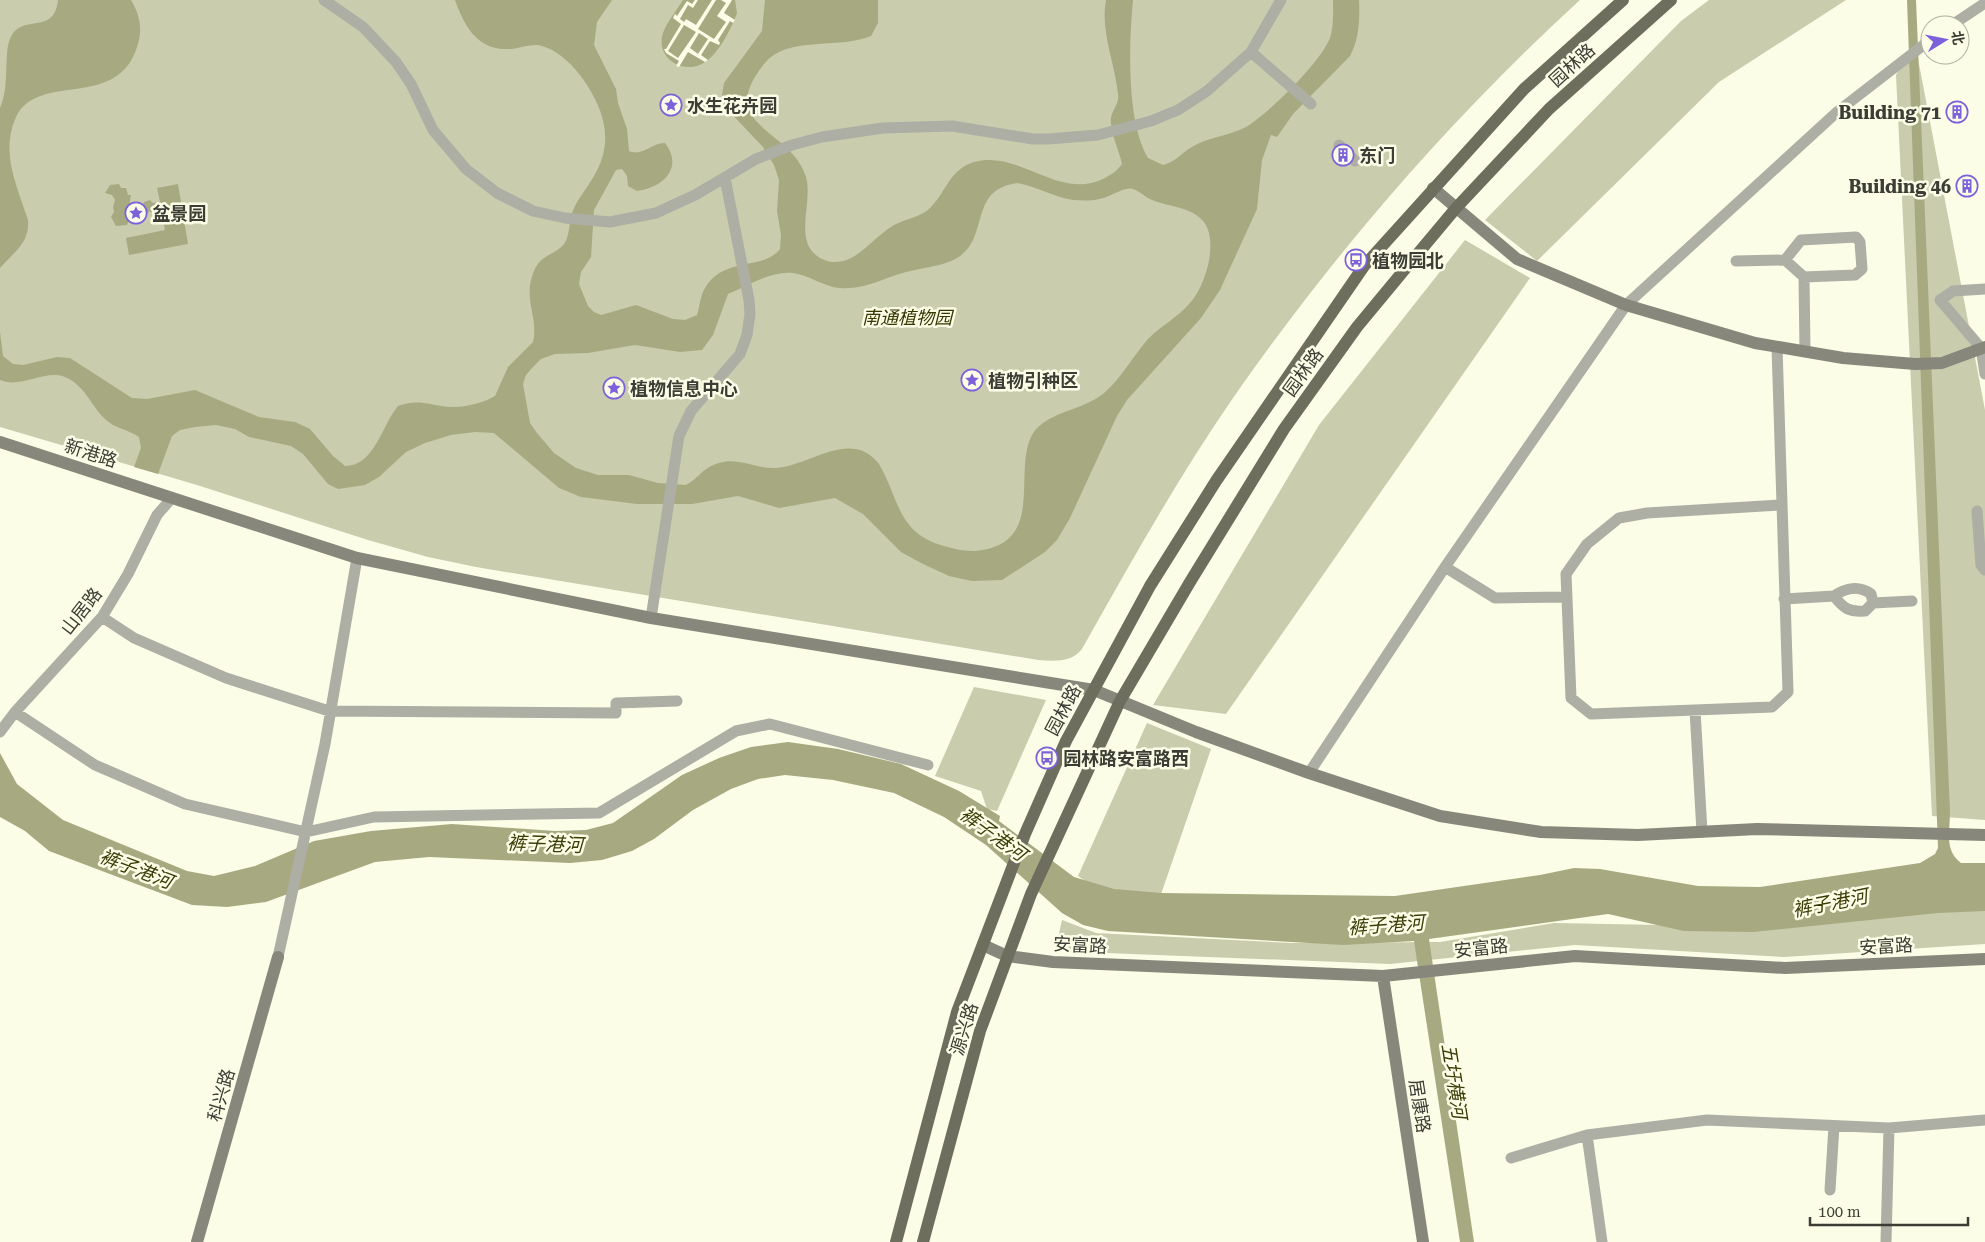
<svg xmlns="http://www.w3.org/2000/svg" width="1985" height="1242" font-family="'Roboto Serif','Noto Sans SC',serif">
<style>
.green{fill:#c9ccad}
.water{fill:#a7aa80;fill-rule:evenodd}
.pier{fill:#fbfde6;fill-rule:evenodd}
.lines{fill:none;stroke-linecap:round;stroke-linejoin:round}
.street{stroke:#adaea4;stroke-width:11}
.secondary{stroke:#87887b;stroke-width:12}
.primary{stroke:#6d6e5d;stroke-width:12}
.labels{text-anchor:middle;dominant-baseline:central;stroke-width:5;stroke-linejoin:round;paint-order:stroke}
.street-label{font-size:18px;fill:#3c3d34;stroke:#fbfde6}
.poi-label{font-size:18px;font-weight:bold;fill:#3c3d34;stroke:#fbfde6;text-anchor:start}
.park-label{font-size:18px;font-style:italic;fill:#373701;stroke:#fbfde6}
.water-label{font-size:19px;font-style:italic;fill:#3b3c06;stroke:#fbfde6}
</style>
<rect width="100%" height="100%" fill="#fbfde6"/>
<!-- green -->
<path class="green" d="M 0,0 L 1580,0 C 1450,119 1334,253 1233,398 C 1177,479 1130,564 1082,649 C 1071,663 1054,661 1038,660 L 476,567 L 428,557 L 368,540 L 197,485 L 0,427 Z
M 1709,0 L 1846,0 L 1719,82 L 1537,261 L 1485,220 L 1681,21 Z
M 1915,43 L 1985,410 L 1985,820 L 1932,816 L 1896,75 Z
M 1465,240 L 1530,278 L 1226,714 L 1153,705 L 1319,425 Z
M 974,687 L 1046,700 L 997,811 L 987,809 L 981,791 L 935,776 Z
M 1147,723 L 1211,749 L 1158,903 L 1110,898 L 1078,876 Z
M 1985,904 L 1985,944 L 1784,957 L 1575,945 L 1390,964 L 1055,951 L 1062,920 L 1096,933 L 1292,943 L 1440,942 L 1554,923 L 1713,926 Z"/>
<!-- water -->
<path class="water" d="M 58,0 L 131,0 C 140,15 143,30 137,47 C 117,111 38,71 16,117 C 0,152 17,186 28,220 C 30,243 14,252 0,268 L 0,108 C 11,84 2,50 12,35 C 25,14 54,35 58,0 Z
M 455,0 L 612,0 L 597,22 L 594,45 L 616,89 L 618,103 L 627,129 L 629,151 C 642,157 653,142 665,143 C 684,168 663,188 637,191 L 628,186 L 627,176 L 622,169 L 616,170 L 594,210 L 591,257 L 581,272 L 579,284 L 588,306 L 594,312 L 601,315 L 636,305 L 673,319 L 685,320 L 697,315 C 700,306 700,296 705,288 C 724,256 763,271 780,249 L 781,235 L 777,211 L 779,180 L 774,165 L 763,147 L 725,107 L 722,95 L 724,83 L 762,31 L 765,0 L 878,0 L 878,23 L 871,36 C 837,50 787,35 764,64 C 714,127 791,128 806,177 C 814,204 789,248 827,261 C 833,263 843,262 849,259 C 866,251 877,235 894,225 C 905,219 922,217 931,207 C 946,192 950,169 974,162 C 1020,149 1059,202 1105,178 C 1112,174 1117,171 1122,164 C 1119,150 1112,137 1111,123 C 1109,112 1120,105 1118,94 C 1115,63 1100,31 1106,0 L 1133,0 C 1129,43 1126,121 1148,158 L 1163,165 C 1176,162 1181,153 1192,147 C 1207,137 1229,136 1246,127 C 1268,114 1321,62 1330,38 C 1334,26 1333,12 1333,0 L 1359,0 C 1360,19 1359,40 1350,56 L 1293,114 L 1277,137 L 1271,135 L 1262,160 L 1257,209 L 1220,290 L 1201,318 L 1127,400 L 1117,416 L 1070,518 L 1057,540 L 1045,552 L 1002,580 L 972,581 L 949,576 L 923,564 L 901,552 L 863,514 L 835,498 L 779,508 L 738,496 L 692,504 L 637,504 L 581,497 L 559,488 L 494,433 L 475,432 L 451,435 L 425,443 L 406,452 L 379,477 L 365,485 L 338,489 L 328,484 L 303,454 L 291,446 L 249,437 L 235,429 L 216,425 L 195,427 L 180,430 L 172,436 L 158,474 L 134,467 L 141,448 L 139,437 C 129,430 114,428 105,419 C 90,405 86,386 65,377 C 45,369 21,389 0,380 L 0,332 L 3,356 L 13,364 L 23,365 L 57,357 L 70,358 L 132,398 L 147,399 L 195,390 L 259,417 L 295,422 L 310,429 L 333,456 L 345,466 C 375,466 382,424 398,406 C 417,400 423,403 441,406 C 459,409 479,405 495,396 L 508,367 L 533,342 C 539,317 522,298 534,271 C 541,254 554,256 564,244 C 570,237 569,218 574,208 C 579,197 588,187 594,176 C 613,144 606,115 587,85 C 576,68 559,49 538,45 C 527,44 516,50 505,49 C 476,49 463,23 455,0 ZM 1017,183 C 1036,186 1053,197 1073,200 C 1087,201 1099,201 1111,195 C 1116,193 1121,190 1126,189 C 1135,186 1142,195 1150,199 C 1167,207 1191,206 1204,222 C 1219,242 1205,287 1190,303 C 1178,317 1161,326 1148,339 C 1133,356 1121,379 1103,394 C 1085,408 1061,410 1043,423 C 1001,451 1057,544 975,551 C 964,551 954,549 944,546 C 897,533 900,500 879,464 C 851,428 810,466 776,468 C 756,469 738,457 719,463 C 701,468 697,481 685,485 L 658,483 L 629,475 L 598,475 L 576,468 L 554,453 L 537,433 L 530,423 L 523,384 L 526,375 L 533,367 L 541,359 L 555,354 L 588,353 L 635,345 L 680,352 L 702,350 L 713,335 L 728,294 C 747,286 772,270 793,273 C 809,275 824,287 840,288 C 864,290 884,278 906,272 C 921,268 937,267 951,261 C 993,244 965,190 1017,183 Z
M 683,0 L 735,0 L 737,13 C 732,27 721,49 709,59 C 689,78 654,61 663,33 C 667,22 677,10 683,0 Z
M 1907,0 L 1916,0 L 1950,812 C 1950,832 1944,850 1961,863 L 1985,863 L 1985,911 L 1938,913 L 1753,932 L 1684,931 L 1608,914 L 1429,939 L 1474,1242 L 1460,1242 L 1414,941 L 1343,945 L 1108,931 L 1083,925 L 1062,913 L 986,845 L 944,817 L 894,793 L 833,780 L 785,775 L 758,779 L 731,789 L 693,810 L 654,839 L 632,851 L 602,860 L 570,863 L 429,857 L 375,862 L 266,902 L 227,907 L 192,905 L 49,851 L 25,831 L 0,817 L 0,753 L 17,784 L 63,820 L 187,871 L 214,876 L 255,866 L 314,841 L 371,831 L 452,824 L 555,831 L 586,830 L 613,823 L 682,775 L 719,758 L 751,747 L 788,742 L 838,749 L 901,764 L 959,791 L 1000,816 L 999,821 L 1074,877 L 1114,889 L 1162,893 L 1395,896 L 1540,875 L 1574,868 L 1600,869 L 1698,886 L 1760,887 L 1920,863 L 1935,854 L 1938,848 Z
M 119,184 L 121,188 L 126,188 L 128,195 L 131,195 C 129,204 129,209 135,216 L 140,217 L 144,212 L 142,206 L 144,202 L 150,200 L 153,203 L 160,202 L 157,188 L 178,184 L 188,244 L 129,255 L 126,238 L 165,230 L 162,215 L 155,215 L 149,211 L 145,218 L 129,220 L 127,225 L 116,226 L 111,217 L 114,212 L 113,207 L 115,200 L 112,195 L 105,193 L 110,185 Z"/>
<!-- pier -->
<path class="pier" d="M 695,0 L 698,0 L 693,8 L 688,5 L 680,19 L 684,22 L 686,19 L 696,25 L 712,0 L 716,0 L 698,29 L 714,39 L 726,22 L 717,16 L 726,3 L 721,0 L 732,0 L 724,13 L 735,20 L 733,23 L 730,21 L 718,40 L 720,43 L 719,45 L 710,41 L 701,55 L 708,60 L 705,62 L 688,52 L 679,67 L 676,66 L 679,61 L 666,53 L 664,49 L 666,49 L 681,24 L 673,18 L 675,14 L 677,16 L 687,1 L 692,4 ZM 684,25 L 696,32 L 678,58 L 668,51 ZM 699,33 L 708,39 L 698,54 L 690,48 Z"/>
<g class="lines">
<!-- street -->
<path class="street" d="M 324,0 L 363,27 L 396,62 L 411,84 L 433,130 L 466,169 L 497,193 L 533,211 L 565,218 L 610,222 L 656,213 L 695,195 L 756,159 L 792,145 L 822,137 L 883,128 L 952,126 L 1033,139 L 1048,139 L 1098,135 L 1151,121 L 1178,110 L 1207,91 L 1251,52 L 1281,0
M 1952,25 L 1985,3
M 1251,52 L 1311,104
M 1339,145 L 1355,161
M 1785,260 L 1801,240 L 1856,237 L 1860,242 L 1862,269 L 1855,275 L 1804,277
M 1736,261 L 1785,260 L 1804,277 L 1805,351
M 1985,289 L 1953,291 L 1940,300 L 1981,348 L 1985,374
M 1777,347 L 1788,692 L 1772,707 L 1591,714 L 1571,698 L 1566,574 L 1587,544 L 1619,518 L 1647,513 L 1781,505
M 1977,511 L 1981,565 L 1985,570
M 1445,567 L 1495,598 L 1567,597
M 1784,599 L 1834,596
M 1873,603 L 1871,594 C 1859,585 1845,588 1834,596 C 1844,609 1849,612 1865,611 L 1873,603 L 1912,601
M 102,617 L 134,638 L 226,678 L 329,711 L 616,713 L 616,703 L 677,701
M 651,618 L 679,436 L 691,411 L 740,354 L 747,335 L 750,314 L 749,300 L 725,178
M 1695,710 L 1702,832
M 15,712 L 95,765 L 185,804 L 306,832 L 374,817 L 599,813 L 736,731 L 770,724 L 928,765
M 0,732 L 15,712 L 102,617 L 128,574 L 157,515 L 171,499
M 1309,773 L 1445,567 L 1626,305 L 1837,112 L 1930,40
M 278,957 L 325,744 L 357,558
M 1587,1135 L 1602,1242
M 1511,1158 L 1587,1135 L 1707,1120 L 1889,1128 L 1985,1120
M 1830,1190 L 1834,1126
M 1886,1242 L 1889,1128"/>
<!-- secondary -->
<path class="secondary" d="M 1433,188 L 1517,259 L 1626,305 L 1755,343 L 1843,358 L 1915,364 L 1942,363 L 1985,347
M 0,442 L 357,558 L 651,618 L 1094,690 L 1196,732 L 1309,773 L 1440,816 L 1541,832 L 1638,835 L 1757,829 L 1985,835
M 983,945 L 1007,956 L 1053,962 L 1383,976 L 1575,956 L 1785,968 L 1985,959
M 1383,976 L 1423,1242
M 197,1242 L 278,957"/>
<!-- primary -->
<path class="primary" d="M 896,1242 L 957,1012 L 1025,834 L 1066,741 L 1150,586 L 1216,481 L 1364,266 L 1524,89 L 1623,0
M 923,1242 L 980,1031 L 1031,894 L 1120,701 L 1190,582 L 1284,429 L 1357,327 L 1415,257 L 1456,208 L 1549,109 L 1671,0"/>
</g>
<!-- icons -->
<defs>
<g id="sight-ring" transform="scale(1.125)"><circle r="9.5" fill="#fbfde6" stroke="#7d61db" stroke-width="1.5"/><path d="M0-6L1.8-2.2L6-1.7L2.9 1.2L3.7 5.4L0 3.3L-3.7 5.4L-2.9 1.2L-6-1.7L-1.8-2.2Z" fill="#7d61db"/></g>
<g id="building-ring" transform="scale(1.125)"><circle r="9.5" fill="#fbfde6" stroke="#7d61db" stroke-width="1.5"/><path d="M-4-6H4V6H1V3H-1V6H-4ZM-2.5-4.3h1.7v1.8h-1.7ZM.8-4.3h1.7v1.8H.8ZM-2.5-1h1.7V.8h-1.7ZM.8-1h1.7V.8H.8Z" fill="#7d61db"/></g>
<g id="bus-ring" transform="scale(1.125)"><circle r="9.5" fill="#fbfde6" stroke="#7d61db" stroke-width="1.5"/><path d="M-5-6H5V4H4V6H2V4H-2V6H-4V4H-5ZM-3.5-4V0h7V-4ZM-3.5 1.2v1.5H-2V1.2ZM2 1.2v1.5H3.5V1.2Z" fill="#7d61db"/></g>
</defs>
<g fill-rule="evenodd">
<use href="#sight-ring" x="671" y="105"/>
<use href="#building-ring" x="1957" y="112"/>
<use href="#building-ring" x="1343" y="155"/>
<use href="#building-ring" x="1967" y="186"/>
<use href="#sight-ring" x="136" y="213"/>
<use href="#bus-ring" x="1356" y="260"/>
<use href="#sight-ring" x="972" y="380"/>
<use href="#sight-ring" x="614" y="388"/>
<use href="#bus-ring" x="1047" y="758"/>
</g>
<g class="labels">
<!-- street labels -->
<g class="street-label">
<text transform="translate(1572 65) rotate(-42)">园林路</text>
<text transform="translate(1303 372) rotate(-54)">园林路</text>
<text transform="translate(91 453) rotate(18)">新港路</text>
<text transform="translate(81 611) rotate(-52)">山居路</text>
<text transform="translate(1063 710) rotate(-62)">园林路</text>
<text transform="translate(1080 945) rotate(3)">安富路</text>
<text transform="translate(1886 946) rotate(-3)">安富路</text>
<text transform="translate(1481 948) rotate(-6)">安富路</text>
<text transform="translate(964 1029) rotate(-73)">源兴路</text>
<text transform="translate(221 1095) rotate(-74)">科兴路</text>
<text transform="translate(1420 1106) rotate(81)">居康路</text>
</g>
<!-- poi labels -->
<g class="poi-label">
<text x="687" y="105">水生花卉园</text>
<text x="1941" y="112" text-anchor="end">Building 71</text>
<text x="1359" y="155">东门</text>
<text x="1951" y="186" text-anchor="end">Building 46</text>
<text x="152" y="213">盆景园</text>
<text x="1372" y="260">植物园北</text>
<text x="988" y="380">植物引种区</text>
<text x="630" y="388">植物信息中心</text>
<text x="1063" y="758">园林路安富路西</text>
</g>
<!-- park labels -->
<g class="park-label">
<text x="907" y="317">南通植物园</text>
</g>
<!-- water labels -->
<g class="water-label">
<text transform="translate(993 834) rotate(36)">裤子港河</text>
<text transform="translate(545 844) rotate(2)">裤子港河</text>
<text transform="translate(136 869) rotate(21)">裤子港河</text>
<text transform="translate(1830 903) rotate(-11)">裤子港河</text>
<text transform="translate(1386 925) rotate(-4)">裤子港河</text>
<text transform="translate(1454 1081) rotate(81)">五圩横河</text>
</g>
</g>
<!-- north arrow -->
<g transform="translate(1945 40) rotate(80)"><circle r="24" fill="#fbfde6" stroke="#afb09f"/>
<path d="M0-4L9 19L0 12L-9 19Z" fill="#7d61db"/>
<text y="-8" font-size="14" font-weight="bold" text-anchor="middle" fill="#3c3d34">北</text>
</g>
<!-- scale -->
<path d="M1810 1217v8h158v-8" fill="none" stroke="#3c3d34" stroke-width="2.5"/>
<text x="1818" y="1217" font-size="15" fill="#3c3d34" stroke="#fbfde6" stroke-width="4" paint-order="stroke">100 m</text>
</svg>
